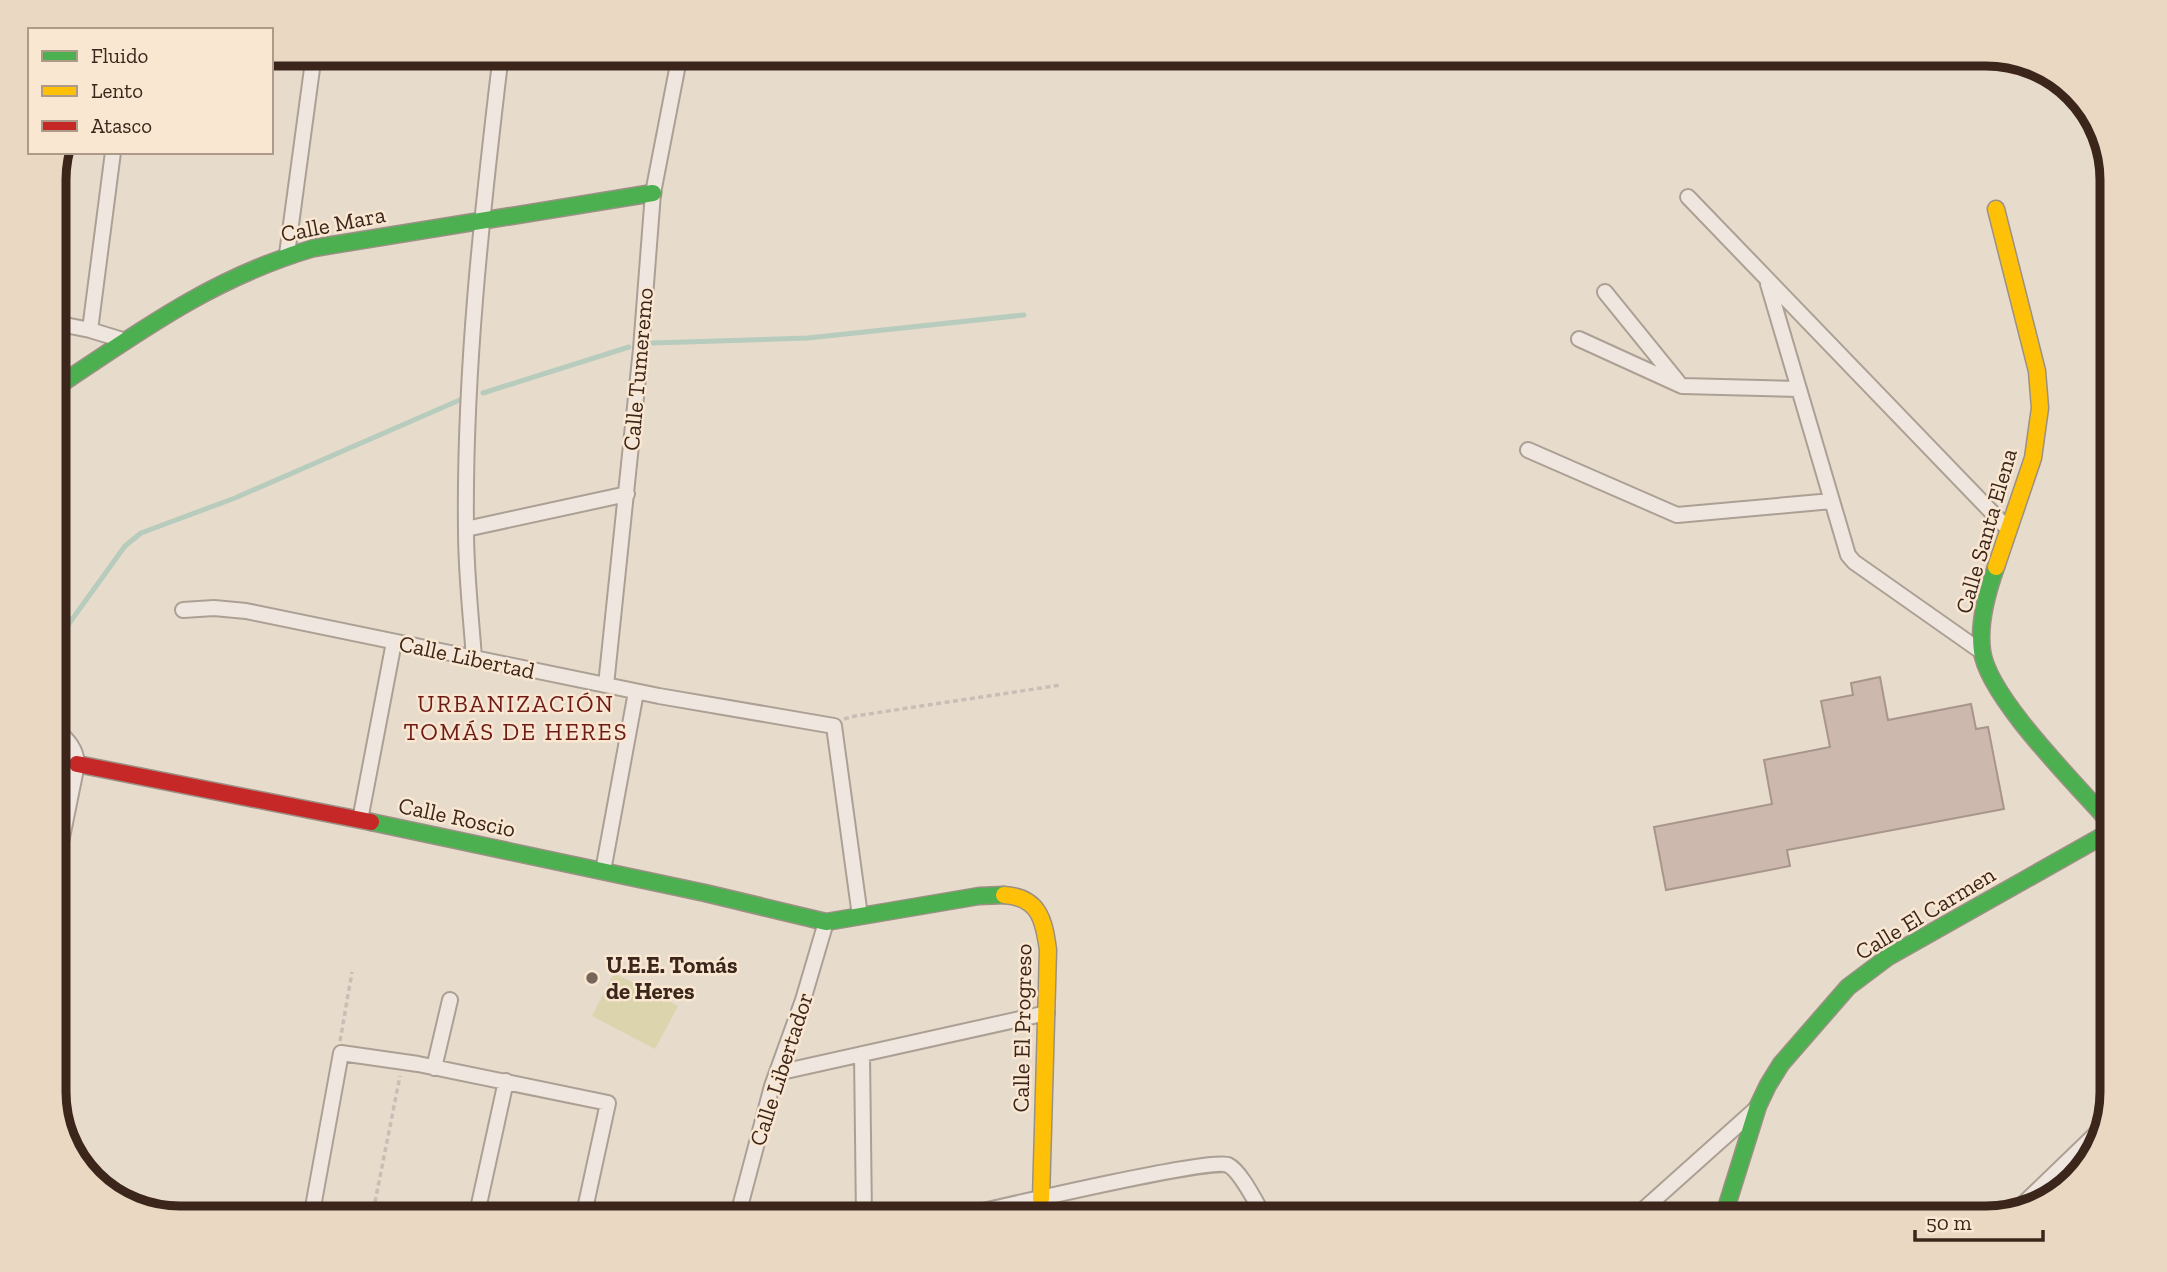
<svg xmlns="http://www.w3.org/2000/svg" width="2167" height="1272" font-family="'Zilla Slab',serif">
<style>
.green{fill:#dbd4ad}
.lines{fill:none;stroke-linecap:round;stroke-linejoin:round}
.stream{stroke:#b7ccbc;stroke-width:5}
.building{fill:#ccb8ac;stroke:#a8958b;stroke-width:2}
.street-casing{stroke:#aca095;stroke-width:18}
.fast-casing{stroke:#9c9085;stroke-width:19}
.slow-casing{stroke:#9c9085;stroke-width:19}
.jam-casing{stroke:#9c9085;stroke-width:19}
.path{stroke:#c8beb5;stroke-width:3.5;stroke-dasharray:5 3.5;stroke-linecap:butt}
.street{stroke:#efe7df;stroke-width:14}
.fast{stroke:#4caf50;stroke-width:16}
.slow{stroke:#ffc107;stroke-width:16}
.jam{stroke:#c62828;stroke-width:16}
.poi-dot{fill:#78655a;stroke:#f9e7d1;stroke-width:2.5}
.labels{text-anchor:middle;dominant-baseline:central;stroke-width:5;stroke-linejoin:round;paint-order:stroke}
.street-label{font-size:23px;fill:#3c261c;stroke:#f9e7d1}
.poi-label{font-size:23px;font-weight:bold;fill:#3c261c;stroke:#f9e7d1;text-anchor:start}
.neighbourhood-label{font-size:24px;letter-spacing:2px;fill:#6e1a16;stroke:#f9e7d1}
.rim{fill:none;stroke:#3c261c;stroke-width:9}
</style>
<rect width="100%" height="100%" fill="#e7dbcc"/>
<!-- green -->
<path class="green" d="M 614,973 L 678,1006 L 655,1049 L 592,1016 Z"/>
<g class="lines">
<!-- stream -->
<path class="stream" d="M 653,343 L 808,338 L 1024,315
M 483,393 L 629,347
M 55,643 L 125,546 L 141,533 L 235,498 L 462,399"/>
</g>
<!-- building -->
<path class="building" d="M 1880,677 L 1888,720 L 1971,704 L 1976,729 L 1988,727 L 2004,809 L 1787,850 L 1790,866 L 1666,890 L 1654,827 L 1772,804 L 1764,760 L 1830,747 L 1821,701 L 1853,695 L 1851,683 Z"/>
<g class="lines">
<!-- street casing -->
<g class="street-casing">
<path id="street" d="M 1688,197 L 2008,529
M 287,254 L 314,54
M 1768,284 L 1848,555 L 1854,562 L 1982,652
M 1605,292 L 1678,382
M 55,323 L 90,330 L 126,341
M 90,330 L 113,152
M 1579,339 L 1682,386 L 1799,389
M 1528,450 L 1677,515 L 1832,501
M 466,529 L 627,494
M 183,610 L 214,608 L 246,611 L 659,696 L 834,726 L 860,916
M 474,658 C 471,616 466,573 466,531 C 464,372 482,212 501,54
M 606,685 L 641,349 L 653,193 L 680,54
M 55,728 C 66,739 76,747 77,764 L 55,872
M 360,820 L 394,642
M 603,871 L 636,692
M 862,1054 L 864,1218
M 434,1068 L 450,1000
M 777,1073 L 1047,1013
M 2018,1209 L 2104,1126
M 311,1218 L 341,1053 L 418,1064 L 608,1103 L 583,1218
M 372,1218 L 373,1215
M 476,1218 L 506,1081
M 737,1218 L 772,1086 L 803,1000 L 826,922
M 953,1218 C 988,1210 1212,1157 1228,1165 C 1241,1171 1257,1205 1265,1218
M 1634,1218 L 1758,1107"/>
</g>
<!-- fast casing -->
<g class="fast-casing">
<path id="fast" d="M 55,388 C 140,331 214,277 314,248 L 653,193
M 1996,567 C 1987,592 1978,623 1982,651 C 1988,698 2080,788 2113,826
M 371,822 L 705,893 L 826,922 L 979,896 L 1004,895
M 1723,1218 L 1758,1106 L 1768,1085 L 1781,1064 L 1848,987 L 1888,957 L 2113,830"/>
</g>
<!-- slow casing -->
<g class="slow-casing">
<path id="slow" d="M 1996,567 L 2033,458 L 2040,408 L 2037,371 L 1996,209
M 1004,895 C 1039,897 1044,920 1048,950 L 1041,1199"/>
</g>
<!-- jam casing -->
<g class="jam-casing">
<path id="jam" d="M 77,764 L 371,822"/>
</g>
<!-- path -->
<path class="path" d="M 844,719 L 855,716 L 1061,685
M 340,1041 L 352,972
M 375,1202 L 400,1076"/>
<!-- street -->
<use href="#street" class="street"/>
<!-- fast -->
<use href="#fast" class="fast"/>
<!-- slow -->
<use href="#slow" class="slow"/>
<!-- jam -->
<use href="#jam" class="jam"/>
</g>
<!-- markers -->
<circle class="poi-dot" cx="592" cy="978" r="7"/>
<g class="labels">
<!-- street labels -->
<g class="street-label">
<text transform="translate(333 224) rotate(-11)">Calle Mara</text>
<text transform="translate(638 369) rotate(-85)">Calle Tumeremo</text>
<text transform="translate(1986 531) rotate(-74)">Calle Santa Elena</text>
<text transform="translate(467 657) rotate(12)">Calle Libertad</text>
<text transform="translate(457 817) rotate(12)">Calle Roscio</text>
<text transform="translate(1925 913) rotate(-31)">Calle El Carmen</text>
<text transform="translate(1022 1028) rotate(-89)">Calle El Progreso</text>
<text transform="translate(781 1069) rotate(-72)">Calle Libertador</text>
</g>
<!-- poi labels -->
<g class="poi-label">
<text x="606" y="965">U.E.E. Tomás<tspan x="606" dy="26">de Heres</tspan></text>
</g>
<!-- neighbourhood labels -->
<g class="neighbourhood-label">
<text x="516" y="703">URBANIZACIÓN<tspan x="516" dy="28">TOMÁS DE HERES</tspan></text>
</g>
</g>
<!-- crop -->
<path d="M0 0H2167V1272H0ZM180 66H1986A114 114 0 0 1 2100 180V1092A114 114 0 0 1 1986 1206H180A114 114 0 0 1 66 1092V180A114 114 0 0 1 180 66Z" fill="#ead8c3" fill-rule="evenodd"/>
<path class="rim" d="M180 66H1986A114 114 0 0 1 2100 180V1092A114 114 0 0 1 1986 1206H180A114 114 0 0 1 66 1092V180A114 114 0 0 1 180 66Z"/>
<!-- legend -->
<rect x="28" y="28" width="245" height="126" fill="#f9e7d1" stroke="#ad9a89" stroke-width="2"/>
<rect x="42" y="51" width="35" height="10" fill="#4caf50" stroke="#ad9a89" stroke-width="2"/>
<text x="91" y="63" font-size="21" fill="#3c261c">Fluido</text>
<rect x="42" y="86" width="35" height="10" fill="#ffc107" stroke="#ad9a89" stroke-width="2"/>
<text x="91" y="98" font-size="21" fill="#3c261c">Lento</text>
<rect x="42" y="121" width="35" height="10" fill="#c62828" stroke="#ad9a89" stroke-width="2"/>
<text x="91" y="133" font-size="21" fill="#3c261c">Atasco</text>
<!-- scale -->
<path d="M1915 1230v10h128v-10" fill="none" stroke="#3c261c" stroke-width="3.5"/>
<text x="1926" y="1230" font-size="21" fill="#3c261c" stroke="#f9e7d1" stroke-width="5" paint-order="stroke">50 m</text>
</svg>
